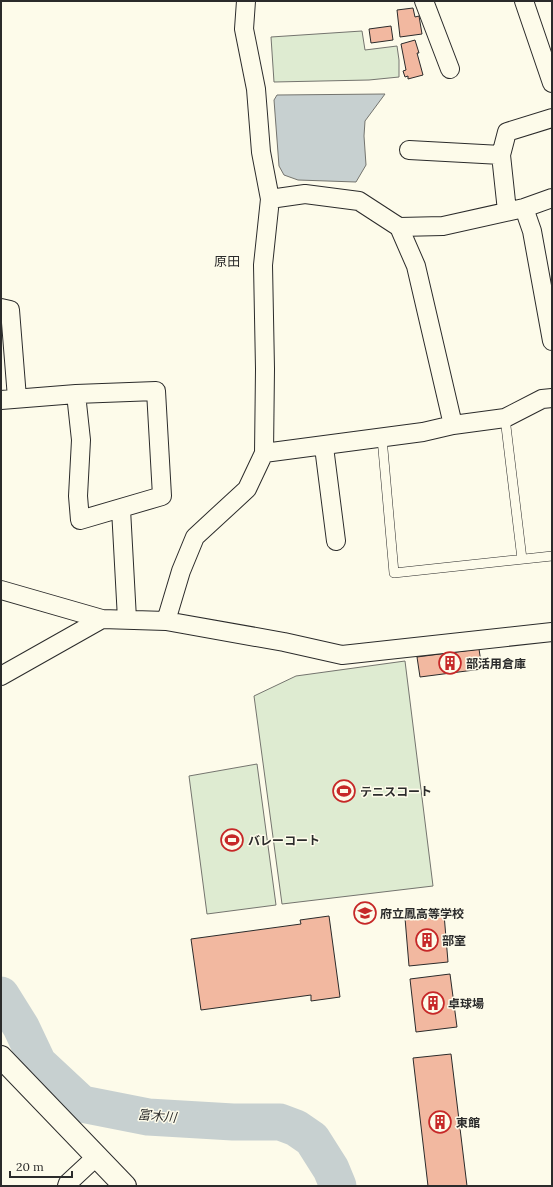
<svg xmlns="http://www.w3.org/2000/svg" width="553" height="1187" font-family="Lora,'Noto Sans JP',serif">
<style>
.green{fill:#deebd1;stroke:#74746e}
.water{fill:#c7d0d0;stroke:#74746e}
.lines{fill:none;stroke-linecap:round;stroke-linejoin:round}
.river{stroke:#c7d0d0;stroke-width:37}
.building{fill:#f2b8a0;stroke:#2b2b2b}
.service-casing{stroke:#2b2b2b;stroke-width:10}
.minor-casing{stroke:#2b2b2b;stroke-width:20}
.tertiary-casing{stroke:#2b2b2b;stroke-width:24}
.service{stroke:#fdfbea;stroke-width:9}
.minor{stroke:#fdfbea;stroke-width:18}
.tertiary{stroke:#fdfbea;stroke-width:22}
.labels{text-anchor:middle;dominant-baseline:central;stroke-width:3;stroke-linejoin:round;paint-order:stroke}
.poi-label{font-size:12px;font-weight:bold;fill:#2b2b2b;stroke:#fdfbea;text-anchor:start}
.neighbourhood-label{font-size:13px;fill:#2b2b2b;stroke:#fdfbea}
.water-label{font-size:13px;font-style:italic;fill:#2b2b2b;stroke:#fdfbea}
</style>
<rect width="100%" height="100%" fill="#fdfbea"/>
<!-- green -->
<path class="green" d="M 362,31 L 365,50 L 397,46 L 399,60 L 399,77 L 369,80 L 274,82 L 271,37 Z
M 405,661 L 433,886 L 282,904 L 254,696 L 296,676 Z
M 257,764 L 276,905 L 207,914 L 189,776 Z"/>
<!-- water -->
<path class="water" d="M 385,94 L 365,121 L 364,136 L 366,165 L 356,182 L 298,180 L 284,175 L 279,166 L 274,100 L 277,95 Z"/>
<g class="lines">
<!-- river -->
<path class="river" d="M 1,995 L 21,1027 L 38,1063 L 82,1104 L 148,1117 L 233,1122 L 280,1122 L 296,1128 L 312,1139 L 331,1169 L 338,1186"/>
</g>
<!-- building -->
<path class="building" d="M 413,8 L 415,17 L 419,16 L 422,34 L 400,37 L 397,10 Z
M 391,26 L 393,40 L 371,43 L 369,29 Z
M 415,40 L 419,53 L 417,53 L 423,75 L 408,79 L 408,76 L 405,77 L 403,71 L 406,70 L 401,44 Z
M 479,649 L 482,669 L 420,677 L 417,657 Z
M 444,914 L 448,962 L 409,966 L 405,918 Z
M 329,916 L 340,997 L 311,1001 L 311,995 L 201,1010 L 191,939 L 301,924 L 300,920 Z
M 450,974 L 457,1027 L 416,1032 L 410,979 Z
M 451,1054 L 467,1186 L 428,1186 L 413,1058 Z"/>
<g class="lines">
<!-- service casing -->
<g class="service-casing">
<path id="service" d="M 505,418 L 522,559
M 382,438 L 394,573 L 552,556"/>
</g>
<!-- minor casing -->
<g class="minor-casing">
<path id="minor" d="M 424,1 L 450,69
M 524,1 L 552,83
M 409,150 L 501,155
M 270,199 L 305,194 L 359,201 L 399,227 L 443,226 L 524,208 L 552,198
M 524,208 L 532,231 L 552,341
M 507,211 L 501,155 L 507,132 L 552,118
M 399,227 L 416,266 L 453,425
M 1,308 L 10,310 L 17,398
M 1,400 L 76,394 L 81,440 L 78,496 L 80,520 L 162,496 L 156,391 L 76,394
M 324,447 L 336,541
M 264,453 L 423,432 L 453,425 L 505,418 L 542,399 L 552,398
M 121,509 L 127,619
M 1,590 L 102,619 L 166,621 L 284,642 L 342,655 L 552,632
M 166,621 L 181,571 L 195,537 L 247,489 L 264,453 L 265,369 L 263,265 L 270,199 L 261,152 L 256,89 L 244,29 L 246,1
M 1,676 L 102,619
M 67,1186 L 68,1183 L 96,1157"/>
</g>
<!-- tertiary casing -->
<g class="tertiary-casing">
<path id="tertiary" d="M 1,1057 L 125,1186"/>
</g>
<!-- service -->
<use href="#service" class="service"/>
<!-- minor -->
<use href="#minor" class="minor"/>
<!-- tertiary -->
<use href="#tertiary" class="tertiary"/>
</g>
<!-- icons -->
<defs>
<g id="building-ring" transform="scale(1.15)"><circle r="9.5" fill="#fdfbea" stroke="#c62828" stroke-width="1.5"/><path d="M-4-6H4V6H1V3H-1V6H-4ZM-2.5-4.3h1.7v1.8h-1.7ZM.8-4.3h1.7v1.8H.8ZM-2.5-1h1.7V.8h-1.7ZM.8-1h1.7V.8H.8Z" fill="#c62828"/></g>
<g id="stadium-ring" transform="scale(1.15)"><circle r="9.5" fill="#fdfbea" stroke="#c62828" stroke-width="1.5"/><path d="M0-5a6.5 5 0 1 0 0 10a6.5 5 0 1 0 0-10ZM-3.5-1.8h7v3.6h-7Z" fill="#c62828"/></g>
<g id="school-ring" transform="scale(1.15)"><circle r="9.5" fill="#fdfbea" stroke="#c62828" stroke-width="1.5"/><path d="M0-5L7-2L0 1L-7-2ZM-4 1L0 2.5L4 1V4Q0 6-4 4Z" fill="#c62828"/></g>
</defs>
<g fill-rule="evenodd">
<use href="#building-ring" x="450" y="663"/>
<use href="#stadium-ring" x="344" y="791"/>
<use href="#stadium-ring" x="232" y="840"/>
<use href="#school-ring" x="365" y="913"/>
<use href="#building-ring" x="427" y="940"/>
<use href="#building-ring" x="433" y="1003"/>
<use href="#building-ring" x="440" y="1122"/>
</g>
<g class="labels">
<!-- poi labels -->
<g class="poi-label">
<text x="466" y="663">部活用倉庫</text>
<text x="360" y="791">テニスコート</text>
<text x="248" y="840">バレーコート</text>
<text x="380" y="913">府立鳳高等学校</text>
<text x="442" y="940">部室</text>
<text x="448" y="1003">卓球場</text>
<text x="456" y="1122">東館</text>
</g>
<!-- neighbourhood labels -->
<g class="neighbourhood-label">
<text x="227" y="261">原田</text>
</g>
<!-- water labels -->
<g class="water-label">
<text transform="translate(157 1116) rotate(5)">富木川</text>
</g>
</g>
<!-- border -->
<rect width="553" height="1187" fill="none" stroke="#2b2b2b" stroke-width="4"/>
<!-- scale -->
<path d="M10 1171v6h62v-6" fill="none" stroke="#2b2b2b" stroke-width="2"/>
<text x="16" y="1171" font-size="12" fill="#2b2b2b" stroke="#fdfbea" stroke-width="3" paint-order="stroke">20 m</text>
</svg>
